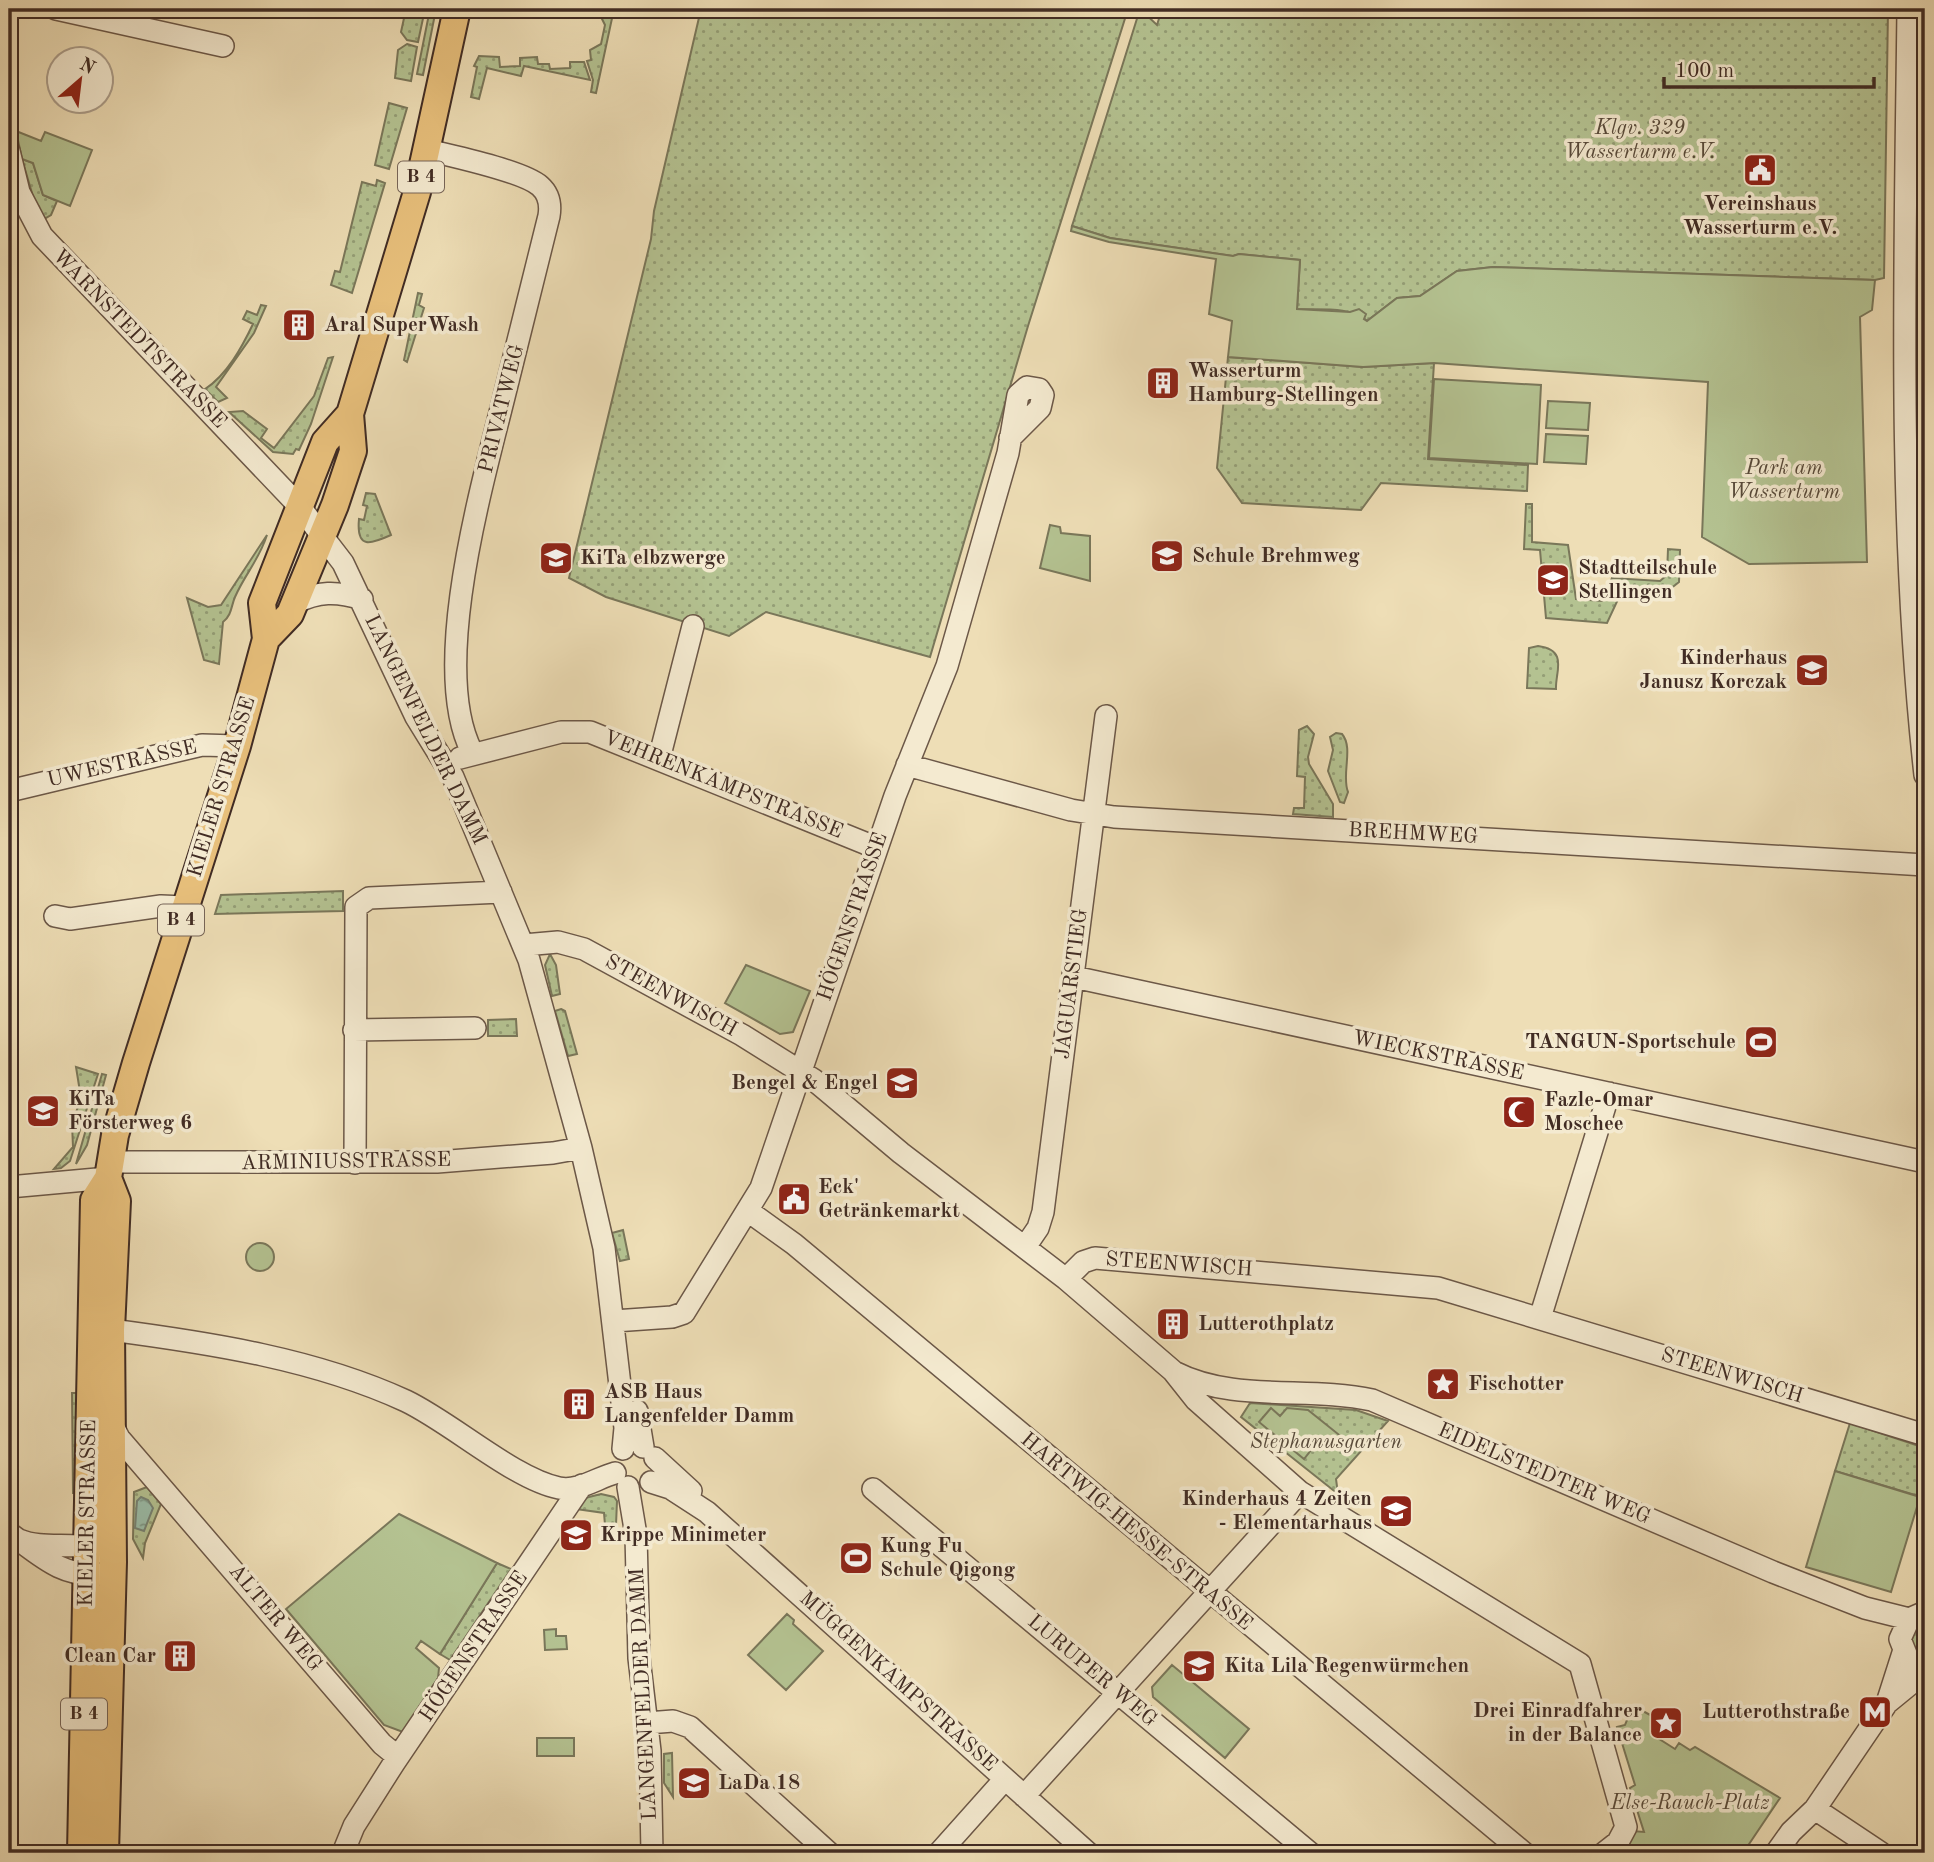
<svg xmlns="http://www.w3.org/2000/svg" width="1934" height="1862" font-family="'Old Standard TT',serif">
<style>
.grass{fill:url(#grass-dots);stroke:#7a775a;stroke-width:2}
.park{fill:#b4c291;stroke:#7a775a;stroke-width:2}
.water{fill:url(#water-ripples);stroke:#778374;stroke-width:2}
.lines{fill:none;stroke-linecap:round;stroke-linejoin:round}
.minor-casing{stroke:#6c5848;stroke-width:24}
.major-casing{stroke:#412c24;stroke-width:30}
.minor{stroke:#f4ead0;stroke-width:21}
.major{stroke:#e7bf7b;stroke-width:26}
.labels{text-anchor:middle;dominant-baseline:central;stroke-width:7;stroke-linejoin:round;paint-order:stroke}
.shield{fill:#f4ead0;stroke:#776558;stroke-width:2}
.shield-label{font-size:19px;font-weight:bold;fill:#412c24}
.park-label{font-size:21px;font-style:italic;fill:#584a3a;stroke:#f4ead0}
.poi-label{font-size:21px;font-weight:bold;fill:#412c24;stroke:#f4ead0;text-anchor:start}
.street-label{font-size:21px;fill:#412c24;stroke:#f4ead0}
</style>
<defs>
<pattern id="grass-dots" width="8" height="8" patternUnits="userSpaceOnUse" patternTransform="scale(1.75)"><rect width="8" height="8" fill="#b4c291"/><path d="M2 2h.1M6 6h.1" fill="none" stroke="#949e76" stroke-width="1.8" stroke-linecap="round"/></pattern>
<pattern id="water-ripples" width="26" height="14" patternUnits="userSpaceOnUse" patternTransform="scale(1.75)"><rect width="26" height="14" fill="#9bbda9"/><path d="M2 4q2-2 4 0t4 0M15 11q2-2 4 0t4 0" fill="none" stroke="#809a89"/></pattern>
</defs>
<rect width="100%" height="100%" fill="#eedeb6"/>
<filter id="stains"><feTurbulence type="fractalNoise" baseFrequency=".00286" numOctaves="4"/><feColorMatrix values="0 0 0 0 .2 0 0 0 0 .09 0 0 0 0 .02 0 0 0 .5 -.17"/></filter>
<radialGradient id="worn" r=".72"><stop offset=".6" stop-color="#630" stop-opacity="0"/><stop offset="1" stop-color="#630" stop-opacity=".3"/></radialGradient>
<!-- grass -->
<path class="grass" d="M 406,9 L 425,9 L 418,42 L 407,40 L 401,32 Z
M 430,9 L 436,9 L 423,75 L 417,74 Z
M 597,9 L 614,9 L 596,93 L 591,92 L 593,80 L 587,61 L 591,60 L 590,50 L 601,44 L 605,25 Z
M 701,9 L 1128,9 L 1028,326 L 930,657 L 766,612 L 729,636 L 606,597 L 569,578 L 651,239 L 654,211 Z
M 1140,9 L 1157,25 L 1162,9 L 1888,9 L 1884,278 L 1875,280 L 1493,267 L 1457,271 L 1420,296 L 1397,298 L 1367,321 C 1353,306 1318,310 1297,309 L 1300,260 L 1239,254 L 1233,256 L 1110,238 L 1072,226 Z
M 407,44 L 417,47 L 411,81 L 395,78 L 398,50 Z
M 479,56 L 499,57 L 500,67 L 520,66 L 520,58 L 537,57 L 538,64 L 549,64 L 550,69 L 570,68 L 570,62 L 584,62 L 590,80 L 524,66 L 521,76 L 487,68 L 479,99 L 471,97 L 477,67 L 474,66 Z
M 389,103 L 407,108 L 389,169 L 375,165 Z
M 22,159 L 33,163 L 43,195 L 57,201 L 51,215 L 44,219 L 34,200 Z
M 377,180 L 385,183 L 352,293 L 331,285 L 335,271 L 340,272 L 362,182 L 376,186 Z
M 418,293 L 422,294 L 419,305 L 424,308 L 407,362 L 404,360 Z
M 261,305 L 266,306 L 254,333 L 216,387 L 227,398 L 218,402 L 205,389 C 227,375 242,347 253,324 L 243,319 L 247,311 L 257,315 Z
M 333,357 L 311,424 L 299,450 L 296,449 L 293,454 L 273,452 L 229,412 L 243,411 L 267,429 L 261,438 L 274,448 L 314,396 L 328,358 Z
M 1228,357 L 1363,367 L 1434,363 L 1428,459 L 1528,465 L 1527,491 L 1381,483 L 1361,510 L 1242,503 L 1217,468 Z
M 366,493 L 375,494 L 391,535 C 371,544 356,550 359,519 L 364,520 L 367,506 L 363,505 Z
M 1526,504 L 1532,504 L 1532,542 L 1568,545 L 1576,599 L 1602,601 L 1612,578 L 1660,581 L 1667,575 L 1668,549 L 1680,550 L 1679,582 L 1660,597 L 1620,595 L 1607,623 L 1546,618 L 1540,550 L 1524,549 Z
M 267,535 C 259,560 245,574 235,597 C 231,606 232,615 223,622 L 219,664 L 204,660 L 187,598 L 208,607 L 221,605 Z
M 1538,646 C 1569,650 1555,672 1556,689 L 1527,688 L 1529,648 Z
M 1307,726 L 1314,734 L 1308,757 L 1309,764 L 1333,804 L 1333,817 L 1293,814 L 1294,808 L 1304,808 L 1305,777 L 1297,776 L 1299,730 Z
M 1336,733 L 1342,734 C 1354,748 1341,775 1348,792 L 1344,803 L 1340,802 L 1328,771 L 1333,750 L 1330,737 Z
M 343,891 L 343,911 L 215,914 L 221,895 Z
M 550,954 L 556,965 L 560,994 L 552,996 L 545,965 Z
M 561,1009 L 565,1011 L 577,1054 L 568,1056 L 555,1011 Z
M 516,1019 L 517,1036 L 488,1036 L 488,1020 Z
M 76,1067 L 98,1074 L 70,1161 L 61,1168 L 54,1169 L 73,1147 L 72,1124 L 81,1098 Z
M 102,1074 L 106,1075 L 87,1145 L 76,1164 Z
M 623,1230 L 629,1259 L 620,1261 L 612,1233 Z
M 72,1393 L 79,1393 L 80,1493 L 73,1493 Z
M 1250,1403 L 1356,1410 L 1388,1421 L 1336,1479 L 1338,1494 L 1241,1417 Z
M 1850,1423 L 1925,1448 L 1925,1498 L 1835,1471 Z
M 147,1487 L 161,1504 L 145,1543 L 143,1558 L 133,1539 L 134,1492 Z
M 601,1494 L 614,1497 L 617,1501 L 616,1525 L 605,1525 L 604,1513 L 576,1509 L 585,1498 Z
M 497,1563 L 511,1569 L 450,1660 L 440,1654 Z
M 1925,1622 L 1925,1656 L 1912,1645 C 1911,1633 1914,1628 1925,1622 Z
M 672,1753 L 673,1797 L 664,1783 L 664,1754 Z"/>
<!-- park -->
<path class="park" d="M 16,131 L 41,141 L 45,132 L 92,150 L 70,206 L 43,195 L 33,163 L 22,159 Z
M 1072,226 L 1110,238 L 1233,256 L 1239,254 L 1300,260 L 1297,309 L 1350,312 L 1359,309 L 1366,314 L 1364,319 L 1367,321 L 1397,298 L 1420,296 L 1457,271 L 1493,267 L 1875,280 L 1872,310 L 1860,317 L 1867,562 L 1749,564 L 1702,537 L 1708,382 L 1434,363 L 1363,367 L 1228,357 L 1232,321 L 1209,314 L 1216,259 L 1109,242 L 1071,231 Z
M 1434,379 L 1541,385 L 1537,464 L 1429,458 Z
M 1548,401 L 1590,403 L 1588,430 L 1546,428 Z
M 1546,434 L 1588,436 L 1586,464 L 1544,462 Z
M 1050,525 L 1060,527 L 1061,533 L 1090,536 L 1090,581 L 1040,568 Z
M 746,965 L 810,991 L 793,1032 L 780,1034 L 725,1003 Z
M246 1257a14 14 0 1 1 28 0a14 14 0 1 1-28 0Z
M 1271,1408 L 1280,1416 L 1287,1408 L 1308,1410 L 1343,1438 L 1332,1450 L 1319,1440 L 1304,1459 L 1259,1422 Z
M 1835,1471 L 1920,1497 L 1891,1592 L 1806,1567 Z
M 399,1514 L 497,1563 L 440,1654 L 421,1641 L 416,1648 L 439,1668 L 438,1678 L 403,1732 L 384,1725 L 286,1609 Z
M 787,1614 L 794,1620 L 793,1624 L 823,1651 L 786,1690 L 748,1655 Z
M 556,1629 L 556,1636 L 566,1636 L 567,1649 L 545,1650 L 544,1630 Z
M 1172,1665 L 1249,1729 L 1225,1758 L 1153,1697 L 1152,1687 Z
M 1639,1709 L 1654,1717 L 1656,1727 L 1653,1735 L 1675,1749 L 1679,1743 L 1690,1750 L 1695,1747 L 1780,1798 L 1743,1853 L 1622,1853 L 1622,1845 L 1632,1831 L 1644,1832 L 1630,1788 L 1635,1785 L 1617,1727 L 1625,1725 L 1630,1713 Z
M 537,1738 L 574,1738 L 574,1756 L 537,1756 Z"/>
<!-- water -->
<path class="water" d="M 141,1497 L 148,1500 L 153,1508 L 144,1531 L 135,1528 L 137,1501 Z"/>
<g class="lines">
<!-- minor casing -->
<g class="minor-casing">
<path id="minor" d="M 56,9 L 223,46
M 1908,9 C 1905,264 1897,520 1925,775
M 427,150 C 452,156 523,171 540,186 C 549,194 551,204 549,216 C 534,276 519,337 504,397 C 482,486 429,669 472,752
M 9,151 L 19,192 L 42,236 L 300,507 L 343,563 L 416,717 L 453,777 L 529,960 L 581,1148 L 604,1248 L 625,1428 L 623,1449
M 295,603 C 318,591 337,591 362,599
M 460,758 L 561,732 L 590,732 L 877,848
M 659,759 L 693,626
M 907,765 L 1071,810 L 1114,817 L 1925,865
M 9,791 L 202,745 L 237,746
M 55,916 L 70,919 L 161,906 L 185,907
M 524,945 L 558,942 L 584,949 L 742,1035 L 814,1080 L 901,1153 L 1066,1279 L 1173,1371 L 1196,1400 L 1300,1492 L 1580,1664 L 1626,1827 L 1618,1842 L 1604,1853
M 1074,977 L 1925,1162
M 354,1030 L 475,1028
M 110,1162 L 437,1162 L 553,1153 L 581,1148
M 355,1163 L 356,907 L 369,898 L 501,892
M 9,1187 L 108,1178
M 748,1211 L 794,1244 L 1524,1853
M 1025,1247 L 1038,1228 L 1043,1212 L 1106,716
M 1066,1279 L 1083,1262 L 1095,1258 L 1438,1288 L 1925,1435
M 1540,1318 L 1609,1093
M 614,1321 L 672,1317 L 684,1313 L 761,1188 L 895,796 L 947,666 L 1008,453 L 1018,395 L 1027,387 L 1039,389 L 1043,395 L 1040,408 L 1010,438
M 111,1330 C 210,1343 315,1359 406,1401 C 452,1423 514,1479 559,1488 C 578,1492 597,1478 615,1473
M 1174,1372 C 1234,1403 1308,1386 1372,1400 L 1773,1572 L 1865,1608 L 1909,1619
M 637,1411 L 643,1447
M 111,1422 L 119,1438 L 382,1744 L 398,1757
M 655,1458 L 691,1491
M 651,1482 L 670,1488 L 707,1512 L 1088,1853
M 628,1487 L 636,1535 L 639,1658 L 650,1751 L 652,1853
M 873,1489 L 1310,1853
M 9,1533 C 39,1554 60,1577 99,1574
M 19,1540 C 45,1551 78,1540 100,1552
M 1925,1612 L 1909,1619 L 1900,1639 L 1908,1659 L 1925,1668
M 1887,1703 L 1909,1685 L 1922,1667
M 647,1723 L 673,1721 L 690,1727 L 829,1853
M 1024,1796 L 1300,1492
M 1815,1809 L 1881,1853
M 343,1853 L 354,1826 L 394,1763 L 582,1485
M 939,1853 L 1005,1779
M 1776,1853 L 1791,1832 L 1815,1809 L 1887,1703 L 1903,1653"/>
</g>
<!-- major casing -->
<g class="major-casing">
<path id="major" d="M 266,639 L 290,614 L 335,505 L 353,451 L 350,414 L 417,192 L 457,9
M 81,1853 L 94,1200 L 108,1178 L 115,1135 L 136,1063 L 237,746 L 266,639 L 262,603 L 325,442 L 350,414
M 105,1853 L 113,1562 L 111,1330 L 117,1201 L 108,1178"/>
</g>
<!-- minor -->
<use href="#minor" class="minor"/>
<!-- major -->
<use href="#major" class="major"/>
</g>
<!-- icons -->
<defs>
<g id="civic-square" transform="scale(1.75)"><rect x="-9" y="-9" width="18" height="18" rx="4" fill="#8f2418" stroke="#f4ead0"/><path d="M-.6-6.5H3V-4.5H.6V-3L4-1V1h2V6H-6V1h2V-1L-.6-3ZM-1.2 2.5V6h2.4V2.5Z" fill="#fff"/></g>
<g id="building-square" transform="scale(1.75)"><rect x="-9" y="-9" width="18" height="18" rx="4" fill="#8f2418" stroke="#f4ead0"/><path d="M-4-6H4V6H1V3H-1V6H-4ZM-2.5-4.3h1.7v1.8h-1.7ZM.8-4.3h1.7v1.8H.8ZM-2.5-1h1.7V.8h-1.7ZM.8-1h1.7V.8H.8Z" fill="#fff"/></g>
<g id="school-square" transform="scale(1.75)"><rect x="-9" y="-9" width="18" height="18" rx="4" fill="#8f2418" stroke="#f4ead0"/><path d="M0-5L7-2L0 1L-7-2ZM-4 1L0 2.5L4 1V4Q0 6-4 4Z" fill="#fff"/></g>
<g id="stadium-square" transform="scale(1.75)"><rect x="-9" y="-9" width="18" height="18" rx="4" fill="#8f2418" stroke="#f4ead0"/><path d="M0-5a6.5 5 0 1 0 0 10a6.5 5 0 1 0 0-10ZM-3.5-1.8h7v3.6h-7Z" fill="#fff"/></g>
<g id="mosque-square" transform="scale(1.75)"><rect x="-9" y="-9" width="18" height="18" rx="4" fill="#8f2418" stroke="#f4ead0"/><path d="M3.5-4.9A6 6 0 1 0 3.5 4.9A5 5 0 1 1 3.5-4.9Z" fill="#fff"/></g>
<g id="sight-square" transform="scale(1.75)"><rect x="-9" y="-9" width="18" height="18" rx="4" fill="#8f2418" stroke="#f4ead0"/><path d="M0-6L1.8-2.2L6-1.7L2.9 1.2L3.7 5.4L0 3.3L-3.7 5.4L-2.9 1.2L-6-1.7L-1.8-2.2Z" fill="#fff"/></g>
<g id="metro-square" transform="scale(1.75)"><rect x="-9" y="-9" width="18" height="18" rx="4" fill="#8f2418" stroke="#f4ead0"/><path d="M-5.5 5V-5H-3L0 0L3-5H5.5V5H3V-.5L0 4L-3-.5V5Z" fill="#fff"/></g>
</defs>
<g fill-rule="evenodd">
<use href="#civic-square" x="1760" y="170"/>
<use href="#building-square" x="299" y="325"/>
<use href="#building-square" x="1163" y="383"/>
<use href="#school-square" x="1167" y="556"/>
<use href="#school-square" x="556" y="558"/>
<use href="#school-square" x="1553" y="580"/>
<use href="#school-square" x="1812" y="670"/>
<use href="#stadium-square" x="1761" y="1042"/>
<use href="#school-square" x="902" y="1083"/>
<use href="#school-square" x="43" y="1111"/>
<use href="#mosque-square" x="1519" y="1112"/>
<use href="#civic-square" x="794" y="1199"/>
<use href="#building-square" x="1173" y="1324"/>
<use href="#sight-square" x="1443" y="1384"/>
<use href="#building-square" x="579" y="1404"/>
<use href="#school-square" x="1396" y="1511"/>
<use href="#school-square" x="576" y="1535"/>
<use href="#stadium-square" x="856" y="1558"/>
<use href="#building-square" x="180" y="1656"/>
<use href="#school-square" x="1199" y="1666"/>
<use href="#metro-square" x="1875" y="1712"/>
<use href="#sight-square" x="1666" y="1723"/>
<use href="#school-square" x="694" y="1783"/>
</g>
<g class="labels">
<!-- shield labels -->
<g class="shield">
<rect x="398" y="161.5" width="46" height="31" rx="5"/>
<rect x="158" y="904.5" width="46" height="31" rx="5"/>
<rect x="61" y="1698.5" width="46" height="31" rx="5"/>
</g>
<g class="shield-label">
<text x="421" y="177">B 4</text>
<text x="181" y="920">B 4</text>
<text x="84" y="1714">B 4</text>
</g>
<!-- park labels -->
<g class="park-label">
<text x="1640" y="128">Klgv. 329<tspan x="1640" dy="24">Wasserturm e.V.</tspan></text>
<text x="1784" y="468">Park am<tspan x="1784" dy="24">Wasserturm</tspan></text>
<text x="1326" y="1442">Stephanusgarten</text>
<text x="1690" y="1803">Else-Rauch-Platz</text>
</g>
<!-- poi labels -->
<g class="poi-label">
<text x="1760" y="204" text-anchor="middle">Vereinshaus<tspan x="1760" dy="24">Wasserturm e.V.</tspan></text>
<text x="324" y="325">Aral SuperWash</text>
<text x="1188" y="371">Wasserturm<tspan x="1188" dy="24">Hamburg-Stellingen</tspan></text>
<text x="1192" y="556">Schule Brehmweg</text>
<text x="580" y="558">KiTa elbzwerge</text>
<text x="1578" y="568">Stadtteilschule<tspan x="1578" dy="24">Stellingen</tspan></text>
<text x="1787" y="658" text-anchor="end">Kinderhaus<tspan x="1787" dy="24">Janusz Korczak</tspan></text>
<text x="1736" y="1042" text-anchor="end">TANGUN-Sportschule</text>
<text x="878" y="1083" text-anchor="end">Bengel &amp; Engel</text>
<text x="68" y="1099">KiTa<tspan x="68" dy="24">Försterweg 6</tspan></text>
<text x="1544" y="1100">Fazle-Omar<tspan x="1544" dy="24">Moschee</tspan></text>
<text x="818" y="1187">Eck'<tspan x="818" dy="24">Getränkemarkt</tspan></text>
<text x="1198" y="1324">Lutterothplatz</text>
<text x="1468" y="1384">Fischotter</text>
<text x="604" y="1392">ASB Haus<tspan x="604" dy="24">Langenfelder Damm</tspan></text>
<text x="1372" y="1499" text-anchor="end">Kinderhaus 4 Zeiten<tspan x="1372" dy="24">- Elementarhaus</tspan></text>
<text x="600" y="1535">Krippe Minimeter</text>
<text x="880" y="1546">Kung Fu<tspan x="880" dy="24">Schule Qigong</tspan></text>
<text x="156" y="1656" text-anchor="end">Clean Car</text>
<text x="1224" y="1666">Kita Lila Regenwürmchen</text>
<text x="1642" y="1711" text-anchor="end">Drei Einradfahrer<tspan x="1642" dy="24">in der Balance</tspan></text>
<text x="1850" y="1712" text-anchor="end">Lutterothstraße</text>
<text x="718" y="1783">LaDa 18</text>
</g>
<!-- street labels -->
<g class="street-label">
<text transform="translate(139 339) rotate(46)">WARNSTEDTSTRASSE</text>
<text transform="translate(502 409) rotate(-76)">PRIVATWEG</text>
<text transform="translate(425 730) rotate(64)">LANGENFELDER DAMM</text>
<text transform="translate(122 764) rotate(-13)">UWESTRASSE</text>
<text transform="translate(723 785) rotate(22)">VEHRENKAMPSTRASSE</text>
<text transform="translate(222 787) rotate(-73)">KIELER STRASSE</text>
<text transform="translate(1413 834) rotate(3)">BREHMWEG</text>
<text transform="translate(853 917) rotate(-71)">HÖGENSTRASSE</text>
<text transform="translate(1072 984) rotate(-83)">JAGUARSTIEG</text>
<text transform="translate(671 996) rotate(29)">STEENWISCH</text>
<text transform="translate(1438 1056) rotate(12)">WIECKSTRASSE</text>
<text transform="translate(346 1162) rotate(-1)">ARMINIUSSTRASSE</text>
<text transform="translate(1179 1265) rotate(4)">STEENWISCH</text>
<text transform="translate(1732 1376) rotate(17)">STEENWISCH</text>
<text transform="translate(1544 1474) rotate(23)">EIDELSTEDTER WEG</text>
<text transform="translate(88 1513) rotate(-89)">KIELER STRASSE</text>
<text transform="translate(1136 1532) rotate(40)">HARTWIG-HESSE-STRASSE</text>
<text transform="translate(275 1618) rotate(50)">ALTER WEG</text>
<text transform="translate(474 1647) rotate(-56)">HÖGENSTRASSE</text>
<text transform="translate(1092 1671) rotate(40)">LURUPER WEG</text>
<text transform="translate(898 1682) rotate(42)">MÜGGENKAMPSTRASSE</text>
<text transform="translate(644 1694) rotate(-93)">LANGENFELDER DAMM</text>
</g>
</g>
<!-- margin -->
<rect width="1934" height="1862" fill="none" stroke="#eedeb6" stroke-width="35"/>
<rect x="10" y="10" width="1913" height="1841" fill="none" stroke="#412c24" stroke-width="3.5"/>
<rect x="18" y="18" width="1899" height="1827" fill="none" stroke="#412c24" stroke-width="2"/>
<!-- north arrow -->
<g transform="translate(80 80) rotate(28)"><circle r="33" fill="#f4ead0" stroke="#ac9e8b" stroke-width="2"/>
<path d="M0-5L12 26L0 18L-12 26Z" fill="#8f2418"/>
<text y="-10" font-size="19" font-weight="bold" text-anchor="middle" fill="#412c24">N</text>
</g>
<!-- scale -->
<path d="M1664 77v10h210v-10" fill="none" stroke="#412c24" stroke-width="3.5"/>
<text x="1675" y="77" font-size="21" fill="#412c24" stroke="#f4ead0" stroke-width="5" paint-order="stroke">100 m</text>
<rect width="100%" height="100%" filter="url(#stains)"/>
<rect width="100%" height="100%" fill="url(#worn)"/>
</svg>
